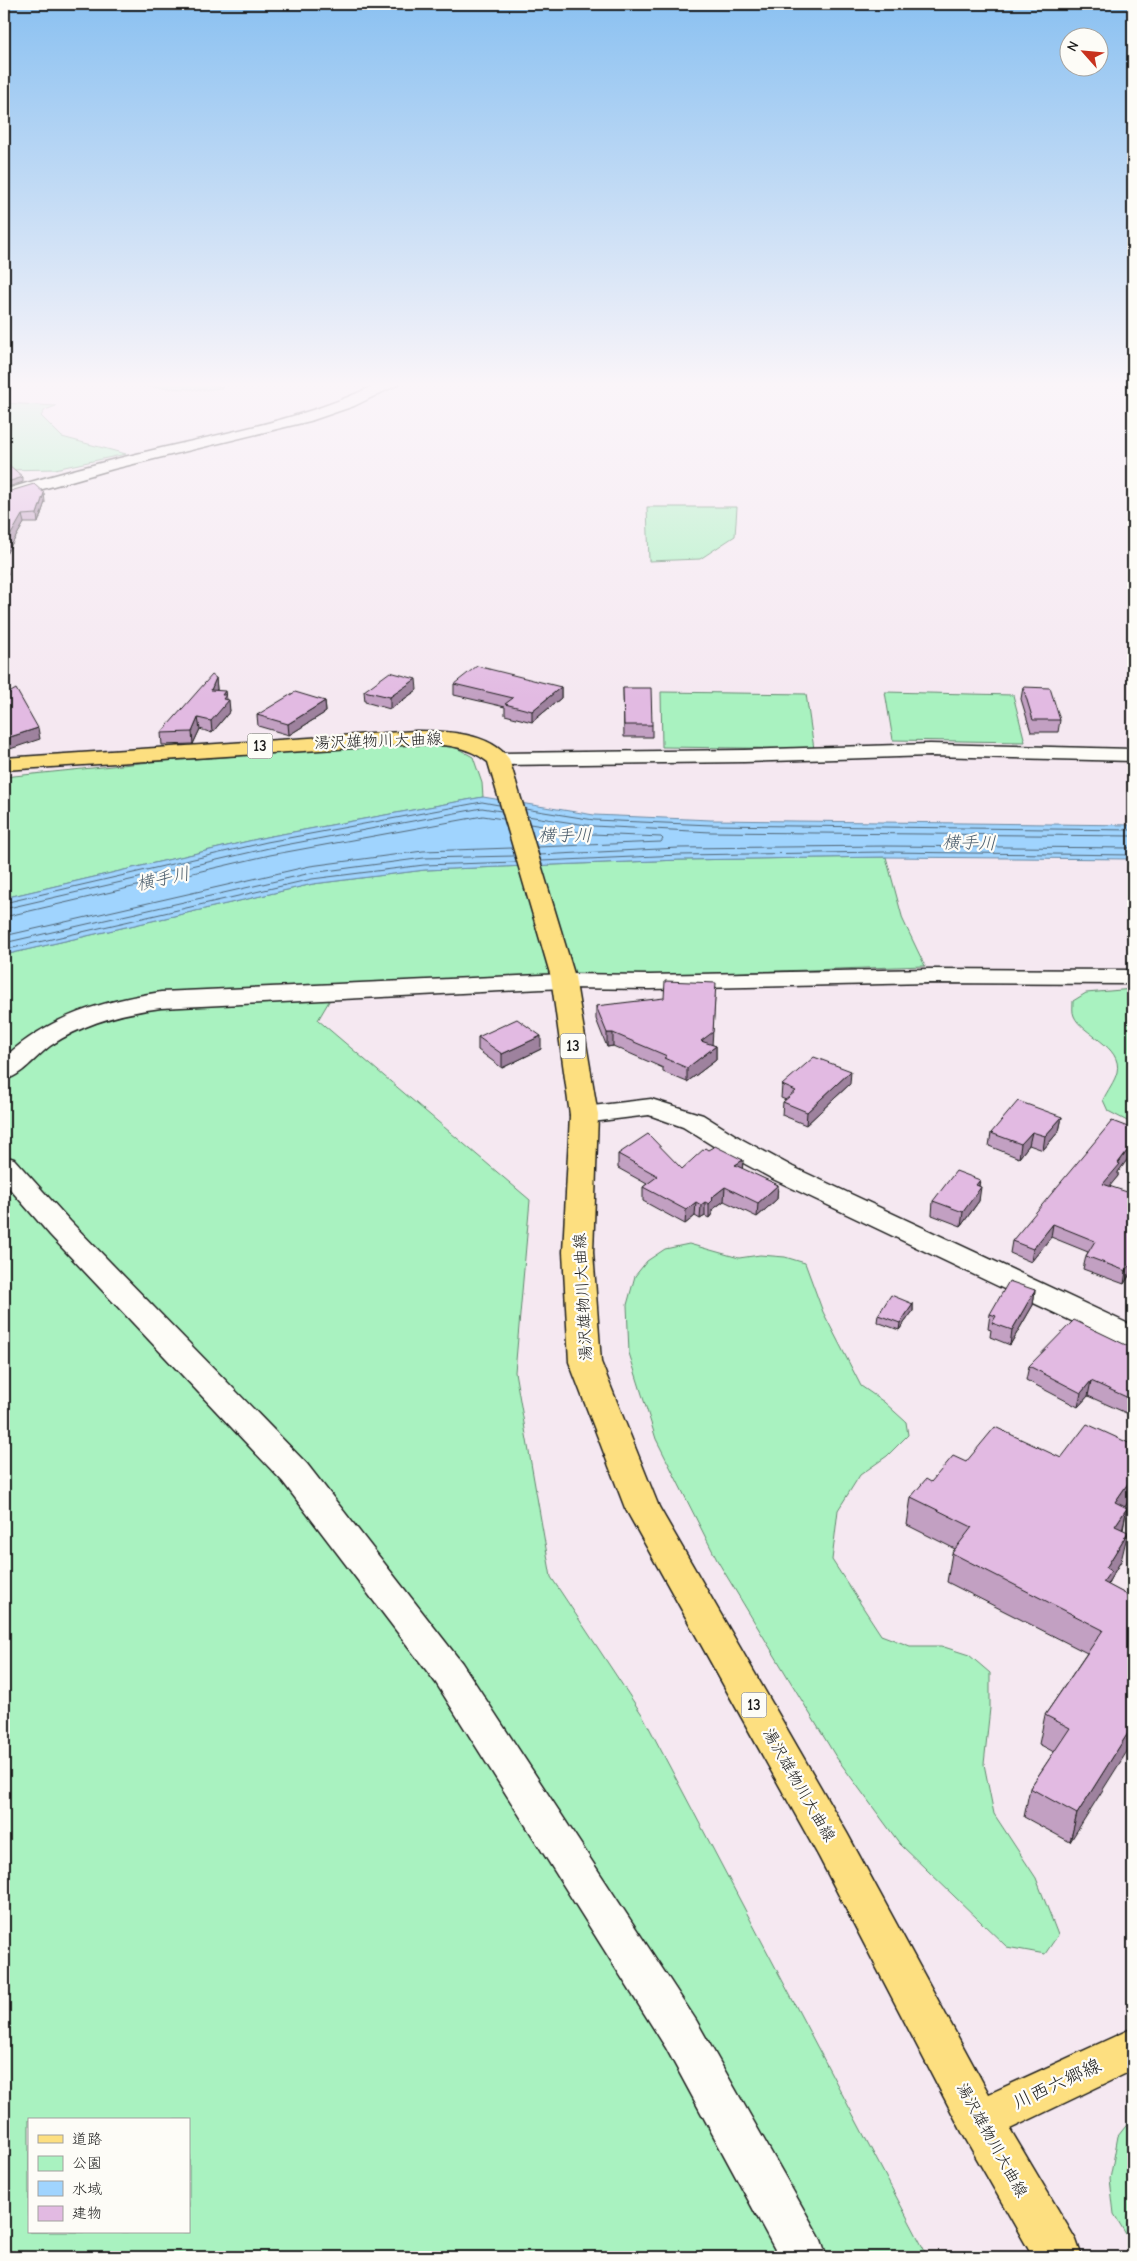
<svg xmlns="http://www.w3.org/2000/svg" width="1137" height="2261" font-family="'Comic Neue','Klee One',sans-serif">
<style>
.green{fill:#a9f2c0;stroke:#62876e;fill-rule:evenodd}
.water{fill:#a0d4fe;stroke:#6b8aa4}
.lines{fill:none;stroke-linecap:round;stroke-linejoin:round}
.shore{stroke:#516676;stroke-width:1}
.minor-casing{stroke:#1c1c1c;stroke-width:3}
.major-casing{stroke:#1c1c1c;stroke-width:3}
.minor{fill:#fdfcf7;fill-rule:evenodd}
.major{fill:#fddf80;fill-rule:evenodd}
.wall{fill:#c2a0c2;stroke:#1c1c1c}
.shaded-wall{fill:#9e829e;stroke:#1c1c1c}
.building{fill:#e2bae2;stroke:#1c1c1c}
.labels{text-anchor:middle;dominant-baseline:central;stroke-width:4.5;stroke-linejoin:round;paint-order:stroke}
.shield{fill:#fdfcf7;stroke:#605f5e;stroke-width:1}
.shield-label{font-size:15px;font-weight:bold;fill:#1c1c1c}
.street-label{font-size:16px;fill:#1c1c1c;stroke:#fdfcf7}
.water-label{font-size:18px;font-style:italic;fill:#4a5c6b;stroke:#fdfcf7}
.near-street-label{font-size:19px;fill:#1c1c1c;stroke:#fdfcf7}
</style>
<rect width="100%" height="100%" fill="#f5e8f1"/>
<filter id="ink" filterUnits="userSpaceOnUse"><feTurbulence type="fractalNoise" baseFrequency=".02" numOctaves="2"/><feDisplacementMap in="SourceGraphic" scale="10" xChannelSelector="R" yChannelSelector="G"/><feConvolveMatrix kernelMatrix="1 2 1 2 8 2 1 2 1" color-interpolation-filters="sRGB"/></filter>
<g filter="url(#ink)">
<!-- green -->
<path class="green" d="M 93,382 L 189,382 L 223,387 C 209,394 116,383 93,382 Z
M 4,403 L 56,406 L 45,410 L 41,416 L 62,437 L 126,454 L 55,469 L 4,470 Z
M 647,507 L 737,507 L 735,536 L 700,559 L 649,561 Z
M 661,692 L 806,694 L 814,749 L 662,747 Z
M 885,692 L 1013,695 L 1025,742 L 893,740 Z
M 398,745 L 453,746 L 473,757 L 482,783 L 483,797 L 266,837 L 4,898 L 4,777 L 151,762 Z
M 886,857 L 903,920 L 925,966 L 338,986 L 318,1020 L 530,1200 L 515,1372 L 551,1577 L 643,1716 L 928,2257 L 4,2257 L 4,955 L 313,884 L 425,870 L 680,860 ZM 29,2120 L 189,2120 L 189,2232 L 29,2232 Z
M 1133,989 L 1133,1124 L 1108,1111 L 1103,1100 C 1107,1091 1115,1081 1117,1072 C 1123,1046 1081,1034 1074,1016 C 1072,1012 1073,1006 1073,1001 L 1086,993 Z
M 689,1244 L 739,1258 L 760,1255 L 785,1257 L 805,1263 L 823,1312 L 861,1386 L 884,1402 L 906,1422 L 908,1435 L 887,1456 L 860,1475 L 838,1510 L 832,1560 L 881,1635 L 910,1646 L 941,1646 L 969,1655 L 990,1673 L 990,1708 L 984,1764 L 994,1814 L 1036,1878 L 1058,1935 L 1045,1954 L 1007,1947 L 900,1844 L 836,1757 L 717,1560 L 656,1439 L 629,1353 L 627,1305 L 635,1276 L 647,1261 L 665,1249 Z
M 1133,2117 L 1133,2246 L 1114,2214 L 1110,2179 L 1118,2136 Z"/>
<!-- water -->
<path class="water" d="M 483,797 L 594,815 L 711,820 L 1133,825 L 1133,859 L 886,857 L 680,860 L 425,870 L 313,884 L 4,955 L 4,898 L 266,837 Z"/>
<g class="lines">
<!-- shore -->
<path class="shore" d="M 525,809 L 594,820 L 711,825 L 1133,830
M 527,816 L 593,826 L 711,832 L 1133,836
M 530,824 L 592,834 L 661,837 L 663,839 L 661,842 L 537,847
M 539,855 L 679,848 L 886,846 L 1133,848
M 541,861 L 680,855 L 886,852 L 1133,855
M 4,903 L 267,842 L 482,802 L 499,805
M 4,909 L 269,848 L 482,808 L 501,811
M 4,917 L 270,855 L 483,816 L 503,819
M 4,936 L 310,866 L 423,851 L 512,848
M 4,943 L 311,873 L 424,858 L 514,856
M 4,950 L 312,879 L 424,865 L 516,862"/>
<!-- minor casing -->
<g class="minor-casing">
<path id="minor" d="M 381,382 L 399,382 L 397,385 L 354,406 L 310,421 L 113,469 L 4,500 L 4,490 C 65,471 126,456 188,442 C 254,427 320,413 381,382 Z
M 930,744 L 1133,749 L 1133,761 L 930,756 L 744,762 L 498,765 L 491,763 L 487,759 L 491,755 L 498,753 L 744,750 Z
M 929,969 L 1133,970 L 1133,984 L 929,983 L 650,989 L 563,988 L 161,1008 C 121,1013 84,1023 50,1046 C 35,1057 22,1076 4,1080 L 4,1058 C 49,1016 102,1001 161,992 L 563,974 L 650,975 Z
M 651,1099 L 703,1115 L 743,1140 L 793,1167 L 1133,1326 L 1133,1348 L 1122,1345 L 773,1179 L 723,1152 L 683,1127 L 649,1115 L 584,1123 L 574,1121 L 570,1115 L 574,1109 L 584,1107 Z
M 4,1156 L 14,1159 L 70,1221 L 307,1464 L 462,1663 L 696,2020 L 821,2240 L 827,2257 L 779,2257 L 666,2048 L 436,1683 L 283,1482 L 50,1235 L 4,1182 Z"/>
</g>
<!-- major casing -->
<g class="major-casing">
<path id="major" d="M 416,731 C 445,731 490,732 509,759 L 575,977 L 598,1115 L 593,1252 L 601,1362 L 659,1507 L 847,1833 L 989,2094 L 1133,2028 L 1133,2070 L 1010,2129 L 1076,2240 L 1082,2257 L 1033,2257 L 964,2136 L 819,1857 L 625,1508 L 569,1362 L 563,1252 L 570,1115 L 551,977 L 488,762 C 466,745 443,744 416,744 L 4,770 L 4,758 Z"/>
</g>
<!-- minor -->
<use href="#minor" class="minor"/>
<!-- major -->
<use href="#major" class="major"/>
</g>
<!-- wall -->
<path class="wall" d="M 4,493 L 45,502 L 38,523 L 24,523 L 6,554 L 4,555 Z
M 216,678 L 217,690 L 226,695 L 230,711 L 212,733 L 200,729 L 193,744 L 162,745 L 161,733 Z
M 454,684 L 561,687 L 561,698 L 532,722 L 505,715 L 505,707 L 454,695 Z
M 1023,687 L 1060,720 L 1058,732 L 1031,732 L 1021,699 Z
M 623,688 L 652,725 L 652,737 L 624,737 Z
M 417,690 L 390,709 L 365,702 L 364,691 Z
M 325,701 L 326,712 L 289,735 L 258,726 L 257,715 Z
M 596,1006 L 716,1046 L 716,1060 L 687,1082 L 663,1072 L 663,1068 L 613,1046 L 607,1047 L 596,1019 Z
M 478,1037 L 541,1049 L 502,1068 L 478,1050 Z
M 850,1084 L 806,1125 L 782,1115 L 783,1102 L 786,1100 L 781,1098 L 782,1085 Z
M 1062,1117 L 1059,1131 L 1043,1150 L 1029,1145 L 1019,1158 L 989,1146 L 991,1133 Z
M 1133,1129 L 1133,1152 L 1118,1172 L 1118,1176 L 1109,1186 L 1133,1269 L 1124,1284 L 1083,1269 L 1086,1256 L 1088,1252 L 1051,1237 L 1031,1262 L 1010,1253 L 1012,1241 Z
M 708,1150 L 743,1160 L 742,1169 L 778,1185 L 777,1199 L 757,1217 L 724,1201 L 712,1210 L 712,1214 L 709,1218 L 705,1216 L 700,1219 L 695,1216 L 685,1224 L 643,1201 L 643,1187 L 647,1184 L 618,1168 L 618,1154 L 682,1169 Z
M 980,1180 L 979,1186 L 979,1201 L 961,1226 L 932,1215 L 933,1201 Z
M 1035,1290 L 1033,1305 L 1010,1345 L 990,1337 L 991,1330 L 988,1329 L 990,1314 Z
M 913,1304 L 913,1311 L 899,1330 L 877,1322 L 878,1315 Z
M 1133,1346 L 1133,1416 L 1088,1396 L 1078,1407 L 1026,1380 L 1029,1366 L 1132,1348 Z
M 1133,1445 L 1133,1495 L 1125,1507 L 1127,1508 L 1123,1530 L 1121,1561 L 1109,1581 L 1108,1585 L 1133,1598 L 1070,1842 L 1024,1817 L 1030,1788 L 1054,1752 L 1039,1744 L 1045,1715 L 1087,1653 L 947,1582 L 952,1553 L 955,1549 L 907,1525 L 911,1497 L 931,1482 L 966,1462 L 1061,1458 Z"/>
<!-- shaded-wall -->
<path class="shaded-wall" d="M 23,477 L 23,482 L 5,488 L 4,483 Z
M 44,493 L 45,502 L 38,523 L 37,514 Z
M 22,515 L 24,523 L 6,554 L 4,555 L 4,545 Z
M 6,565 L 8,574 L 4,575 L 4,566 Z
M 216,678 L 217,689 L 212,701 L 211,690 Z
M 416,679 L 417,690 L 390,709 L 390,697 Z
M 561,687 L 561,698 L 532,722 L 532,711 Z
M 225,691 L 227,702 L 229,700 L 230,711 L 212,733 L 211,721 L 222,695 Z
M 325,701 L 326,712 L 289,735 L 288,724 Z
M 198,718 L 200,729 L 193,744 L 192,732 Z
M 38,728 L 40,739 L 4,751 L 4,739 Z
M 715,996 L 712,1046 L 701,1041 Z
M 607,1033 L 613,1033 L 613,1046 L 607,1047 Z
M 541,1036 L 541,1049 L 502,1068 L 502,1054 Z
M 716,1046 L 716,1060 L 687,1082 L 687,1068 Z
M 851,1071 L 850,1084 L 806,1125 L 807,1112 Z
M 1062,1117 L 1059,1131 L 1043,1150 L 1045,1136 Z
M 1032,1132 L 1029,1145 L 1019,1158 L 1021,1144 Z
M 1133,1143 L 1133,1152 L 1118,1172 L 1118,1176 L 1101,1197 L 1103,1184 Z
M 743,1160 L 742,1174 L 735,1165 Z
M 980,1180 L 978,1191 L 981,1187 L 979,1201 L 961,1226 L 963,1212 L 976,1185 Z
M 778,1185 L 777,1199 L 757,1217 L 758,1203 Z
M 725,1187 L 724,1201 L 712,1210 L 712,1214 L 709,1218 L 709,1204 L 711,1198 Z
M 696,1202 L 695,1216 L 685,1224 L 686,1210 Z
M 705,1202 L 705,1216 L 700,1219 L 701,1205 Z
M 1053,1224 L 1051,1237 L 1031,1262 L 1033,1249 Z
M 1133,1260 L 1133,1269 L 1124,1284 L 1126,1271 Z
M 1035,1290 L 1033,1305 L 1010,1345 L 1012,1330 Z
M 913,1304 L 913,1311 L 899,1330 L 900,1323 Z
M 1091,1381 L 1088,1396 L 1078,1407 L 1081,1393 Z
M 1133,1476 L 1133,1495 L 1108,1531 L 1115,1502 Z
M 1127,1508 L 1121,1537 L 1115,1526 Z
M 1128,1532 L 1121,1561 L 1109,1581 L 1105,1599 L 1096,1611 L 1106,1568 Z
M 1133,1725 L 1133,1742 L 1070,1842 L 1077,1814 Z"/>
<!-- building -->
<path class="building" d="M 9,465 L 23,477 L 4,483 Z
M 34,484 L 44,493 L 37,514 L 22,515 L 5,545 L 4,545 L 4,493 Z
M 477,666 L 561,687 L 532,711 L 505,704 L 513,698 L 454,684 Z
M 390,672 L 416,679 L 390,697 L 364,691 Z
M 212,675 L 216,678 L 211,690 L 225,691 L 222,695 L 226,695 L 223,699 L 229,700 L 211,721 L 198,718 L 192,732 L 161,733 Z
M 1023,687 L 1050,688 L 1060,720 L 1033,720 Z
M 623,688 L 651,688 L 652,725 L 624,725 Z
M 16,689 L 38,728 L 4,739 L 4,696 Z
M 295,692 L 325,701 L 288,724 L 257,715 Z
M 665,981 L 716,983 L 713,1032 L 701,1041 L 716,1046 L 687,1068 L 664,1058 L 667,1056 L 613,1033 L 607,1033 L 596,1006 L 664,998 Z
M 517,1019 L 541,1036 L 502,1054 L 478,1037 Z
M 814,1057 L 851,1071 L 807,1112 L 783,1102 L 796,1091 L 782,1085 Z
M 1018,1101 L 1062,1117 L 1045,1136 L 1032,1132 L 1021,1144 L 991,1133 Z
M 1112,1121 L 1133,1129 L 1133,1143 L 1118,1163 L 1120,1164 L 1103,1184 L 1133,1194 L 1133,1260 L 1126,1271 L 1086,1256 L 1095,1241 L 1053,1224 L 1033,1249 L 1012,1241 Z
M 648,1134 L 682,1169 L 705,1148 L 708,1150 L 715,1146 L 743,1160 L 735,1165 L 778,1185 L 758,1203 L 725,1187 L 711,1198 L 713,1200 L 709,1204 L 705,1202 L 701,1205 L 696,1202 L 686,1210 L 643,1187 L 658,1176 L 618,1154 Z
M 956,1171 L 980,1180 L 976,1185 L 981,1187 L 963,1212 L 933,1201 Z
M 1009,1281 L 1035,1290 L 1012,1330 L 992,1323 L 996,1316 L 990,1314 Z
M 891,1295 L 913,1304 L 900,1323 L 878,1315 Z
M 1074,1320 L 1132,1348 L 1133,1346 L 1133,1400 L 1091,1381 L 1081,1393 L 1029,1366 Z
M 1087,1424 L 1133,1445 L 1133,1476 L 1115,1502 L 1127,1508 L 1115,1526 L 1128,1532 L 1106,1568 L 1111,1571 L 1103,1582 L 1133,1598 L 1133,1725 L 1077,1814 L 1030,1788 L 1070,1728 L 1045,1715 L 1103,1630 L 952,1553 L 972,1527 L 911,1497 L 926,1479 L 931,1482 L 953,1456 L 966,1462 L 995,1427 L 1061,1458 Z"/>
</g>
<!-- sky -->
<linearGradient id="sky" x2="0" y2="1"><stop stop-color="#8bc1f1"/><stop offset="0.55" stop-color="#faf5f9"/><stop offset="1" stop-color="#faf5f9" stop-opacity="0"/></linearGradient>
<rect width="1137" height="699" fill="url(#sky)"/>
<g class="labels">
<!-- shield labels -->
<g class="shield">
<rect x="247.5" y="733.5" width="25" height="25" rx="4"/>
<rect x="560.5" y="1033.5" width="25" height="25" rx="4"/>
<rect x="741.5" y="1692.5" width="25" height="25" rx="4"/>
</g>
<g class="shield-label">
<text x="260" y="746">13</text>
<text x="573" y="1046">13</text>
<text x="754" y="1705">13</text>
</g>
<!-- street labels -->
<g class="street-label">
<text transform="translate(378 741) rotate(-2)">湯沢雄物川大曲線</text>
<text transform="translate(583 1297) rotate(-93)">湯沢雄物川大曲線</text>
<text transform="translate(799 1785) rotate(60)">湯沢雄物川大曲線</text>
<text transform="translate(992 2140) rotate(61)">湯沢雄物川大曲線</text>
</g>
<!-- water labels -->
<g class="water-label">
<text x="565" y="835">横手川</text>
<text transform="translate(969 843) rotate(1)">横手川</text>
<text transform="translate(163 879) rotate(-12)">横手川</text>
</g>
<!-- near-street labels -->
<g class="near-street-label">
<text transform="translate(1057 2084) rotate(-25)">川西六郷線</text>
</g>
</g>
<!-- margin -->
<rect width="1137" height="2261" fill="none" stroke="#fdfcf7" stroke-width="20"/>
<rect x="10" y="10" width="1117" height="2241" fill="none" stroke="#1c1c1c" stroke-width="2" filter="url(#ink)"/>
<!-- legend -->
<rect x="28" y="2118" width="162" height="115" fill="#fdfcf7" stroke="#a3a29f"/>
<rect x="38" y="2135" width="25" height="8" fill="#fddf80" stroke="#a3a29f"/>
<text x="72" y="2144" font-size="15" fill="#1c1c1c">道路</text>
<rect x="38" y="2156" width="25" height="15" fill="#a9f2c0" stroke="#a3a29f"/>
<text x="72" y="2168" font-size="15" fill="#1c1c1c">公園</text>
<rect x="38" y="2181" width="25" height="15" fill="#a0d4fe" stroke="#a3a29f"/>
<text x="72" y="2194" font-size="15" fill="#1c1c1c">水域</text>
<rect x="38" y="2206" width="25" height="15" fill="#e2bae2" stroke="#a3a29f"/>
<text x="72" y="2218" font-size="15" fill="#1c1c1c">建物</text>
<!-- north arrow -->
<g transform="translate(1084 52) rotate(297)"><circle r="24" fill="#fdfcf7" stroke="#a3a29f"/>
<path d="M0-4L9 19L0 12L-9 19Z" fill="#c8321e"/>
<text y="-8" font-size="14" font-weight="bold" text-anchor="middle" fill="#1c1c1c">N</text>
</g>
</svg>
